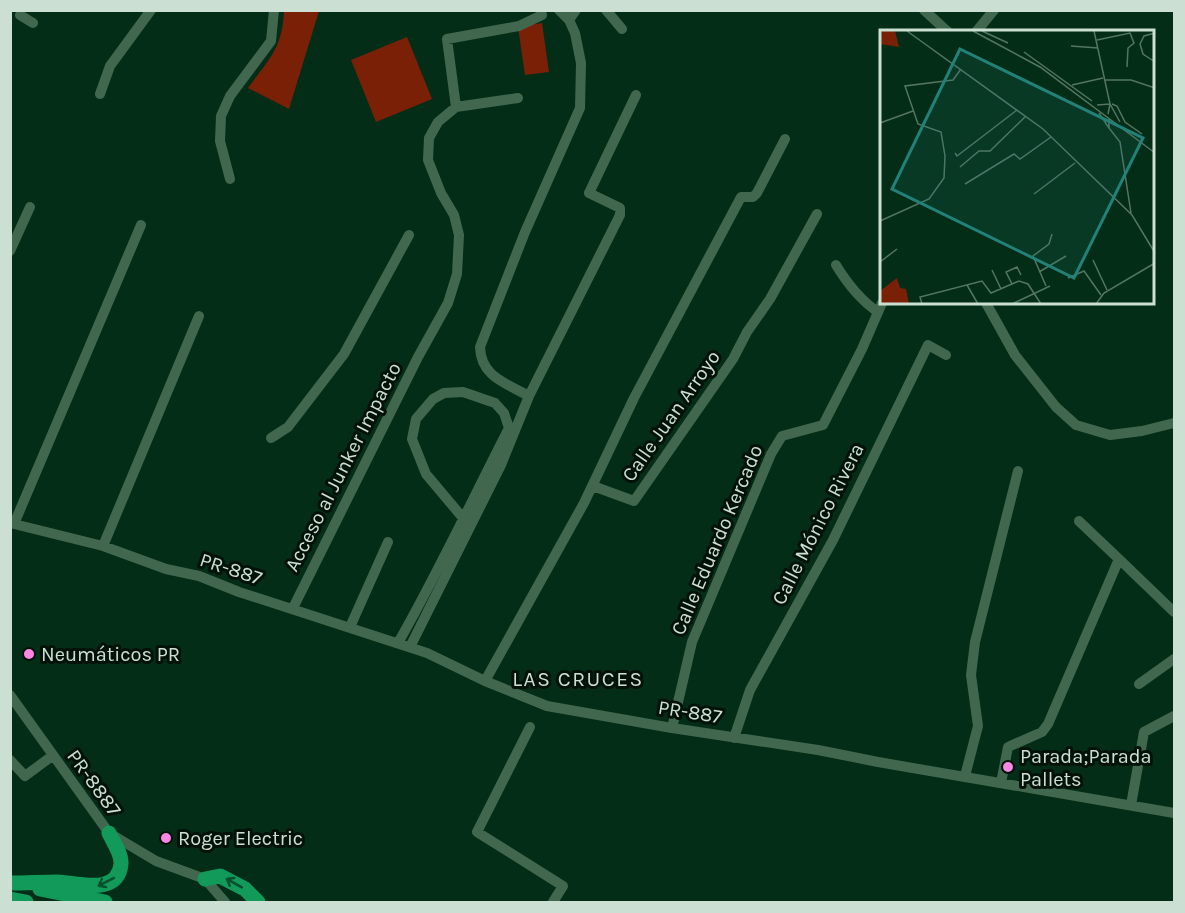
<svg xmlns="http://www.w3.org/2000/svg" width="1185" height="913" font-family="Karla,sans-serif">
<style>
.green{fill:#7a2007}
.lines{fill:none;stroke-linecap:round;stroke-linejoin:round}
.minor{stroke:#41684f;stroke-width:10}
.highway{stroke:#129a5a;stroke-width:15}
.oneway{stroke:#0a4f2d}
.poi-dot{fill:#fc86e4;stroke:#031208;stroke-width:2}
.labels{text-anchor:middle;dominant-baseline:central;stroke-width:6;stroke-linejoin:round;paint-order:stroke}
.street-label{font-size:20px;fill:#cbe0d2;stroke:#031208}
.poi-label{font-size:20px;fill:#cbe0d2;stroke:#031208;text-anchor:start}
.neighbourhood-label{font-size:21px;letter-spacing:1.5px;fill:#cbe0d2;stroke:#031208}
.inset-road{fill:none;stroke:#547562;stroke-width:1.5}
.view{fill:#228178;fill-opacity:0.15;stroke:#228178;stroke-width:3}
.inset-edge{fill:none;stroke:#cbe0d2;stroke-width:3}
</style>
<rect width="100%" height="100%" fill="#042d17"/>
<!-- green -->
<path class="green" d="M 291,10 L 319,11 L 289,109 L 248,88 C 269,59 282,49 284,12 Z
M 542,23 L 549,72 L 525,75 L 518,27 Z
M 407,37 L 432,99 L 376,122 L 351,60 Z"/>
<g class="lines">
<!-- minor -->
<path class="minor" d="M 606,10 L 622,29
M 924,10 L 948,32
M 20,15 L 33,23
M 569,20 L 576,10
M 976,32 L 994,10
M 100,94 L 110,66 L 151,10
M 456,107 L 447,39 L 519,26 L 542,15
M 230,179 L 220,141 L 221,116 L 230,96 L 271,41 L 274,10
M 10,251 L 30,207
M 836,265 C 847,283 860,300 878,312
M 986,303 L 1015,355 L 1056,407 L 1076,425 L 1110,435 L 1142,431 L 1174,423
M 529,396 C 506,383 481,377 480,347 L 525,232 L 580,108 L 581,63 L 575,33 L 569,20 L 559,10
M 271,438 L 288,427 L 344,354 L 409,235
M 593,486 L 634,501 L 733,359 L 747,332 L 770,299 L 817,214
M 1079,521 L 1119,559
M 10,523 L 103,546 L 166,569 L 199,576 L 239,592 L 427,653 L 485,681 L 547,706 L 672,728 L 818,750 L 878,762 L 1174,813
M 14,524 L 141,225
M 103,546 L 199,316
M 293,608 L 418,357 L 448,303 L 457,274 L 459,235 L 454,215 L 441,193 L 428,160 L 429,138 L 438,122 L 456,107 L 518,98
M 350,627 L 388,542
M 398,643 C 438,573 472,500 509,428 L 504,413 L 495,403 L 463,392 L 444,393 L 433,399 L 416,419 L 412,439 L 426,474 L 463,518
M 410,647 L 501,465 L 529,396 L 620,215 L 620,208 L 589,193 L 636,95
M 485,681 L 584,503 L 634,398 L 741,197 L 753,197 L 757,193 L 785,139
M 1139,684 L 1174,659
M 10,695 L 109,833 L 156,861 L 205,879 L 225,902
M 530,727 L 477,832 L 563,886 L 553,902
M 672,728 L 692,642 L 771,454 L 782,436 L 823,425 L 862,349 L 882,303
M 734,738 L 750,690 L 833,540 L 928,345 L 946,355
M 10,760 L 25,776 L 52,756
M 965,776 L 978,726 L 971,675 L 975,642 L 1018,471
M 1001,783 L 1008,747 L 1042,732 L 1048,724 L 1119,559 L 1174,612
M 1131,805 L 1144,732 L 1174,716"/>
<!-- highway -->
<path class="highway" d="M 205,879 L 220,876 L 245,889 L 258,902
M 10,883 C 26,883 42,882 58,882 C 78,883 118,896 121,864 C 122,854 113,842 109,833
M 40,889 L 105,902
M 10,899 L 26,902"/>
</g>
<!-- one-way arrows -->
<defs><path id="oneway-shaft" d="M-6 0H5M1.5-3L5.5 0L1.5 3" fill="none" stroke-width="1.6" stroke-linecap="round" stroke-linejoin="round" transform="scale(1.5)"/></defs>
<g class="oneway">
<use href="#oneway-shaft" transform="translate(106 882) rotate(153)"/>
<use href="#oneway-shaft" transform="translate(234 883) rotate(-151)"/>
</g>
<!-- markers -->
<g class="poi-dot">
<circle cx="29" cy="654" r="6"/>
<circle cx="1008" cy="767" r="6"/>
<circle cx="166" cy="838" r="6"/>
</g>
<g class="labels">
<!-- street labels -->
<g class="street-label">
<text transform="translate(671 416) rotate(-55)">Calle Juan Arroyo</text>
<text transform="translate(343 467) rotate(-63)">Acceso al Junker Impacto</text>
<text transform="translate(818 524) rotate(-63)">Calle Mónico Rivera</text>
<text transform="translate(717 540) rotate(-67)">Calle Eduardo Kercado</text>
<text transform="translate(231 569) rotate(18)">PR-887</text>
<text transform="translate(690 712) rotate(9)">PR-887</text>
<text transform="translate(94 783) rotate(54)">PR-8887</text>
</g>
<!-- poi labels -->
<g class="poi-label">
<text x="41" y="654">Neumáticos PR</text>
<text x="1020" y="756">Parada;Parada<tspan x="1020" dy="23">Pallets</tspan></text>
<text x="178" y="838">Roger Electric</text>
</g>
<!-- neighbourhood labels -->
<g class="neighbourhood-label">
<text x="578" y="679">LAS CRUCES</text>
</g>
</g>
<!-- overview -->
<g transform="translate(880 30)">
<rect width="274" height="274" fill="#042d17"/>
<path d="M 2,1 L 15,1 L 19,17 L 0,14 ZM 17,248 L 20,258 L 26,259 L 29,274 L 0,274 L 0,261 Z" fill="#7a2007"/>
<path class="inset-road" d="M 27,1 L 163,99 L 252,185 L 275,223M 93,1 L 160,37 L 275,123M 102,1 L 128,13M 214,1 L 230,74 L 228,84M 275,3 L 264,6 L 260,14 L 263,24 L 275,32M 217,10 L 250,3 L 254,13 L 248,18 L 247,37M 191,16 L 218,18M 144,22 L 212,71M 224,50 L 251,50 L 275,58M 192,55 L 223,48M 232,74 L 237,76 L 245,92 L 262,104M 217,75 L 230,74 L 240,92M 219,83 L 229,98M 229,89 L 229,98 L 240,112 L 251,183M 0,93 L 33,81M 75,123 L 77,126 L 137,80M 80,137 L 99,121 L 110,121 L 146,86M 85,154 L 134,124 L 140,129 L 171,107M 154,164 L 195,133M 0,191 L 49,169 L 64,148 L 65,126 L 61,102 L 38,94 L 25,56 L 73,50 L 81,39M 213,230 L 227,260M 0,232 L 17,219M 112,240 L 121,259M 159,242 L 186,226M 188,248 L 204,241 L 221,265M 132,254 L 126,242 L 137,237 L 141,245M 87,255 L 98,274M 166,256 L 153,226 L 169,214 L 172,204M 42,274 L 40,267 L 102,251 L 111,263 L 139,251 L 148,254 L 161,274M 132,274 L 170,256M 216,274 L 224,263 L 275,233"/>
<path class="view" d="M 80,19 L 263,108 L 194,248 L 12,159 Z"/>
<rect width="274" height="274" class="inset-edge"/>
</g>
<!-- border -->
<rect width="1185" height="913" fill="none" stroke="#cbe0d2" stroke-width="24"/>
</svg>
